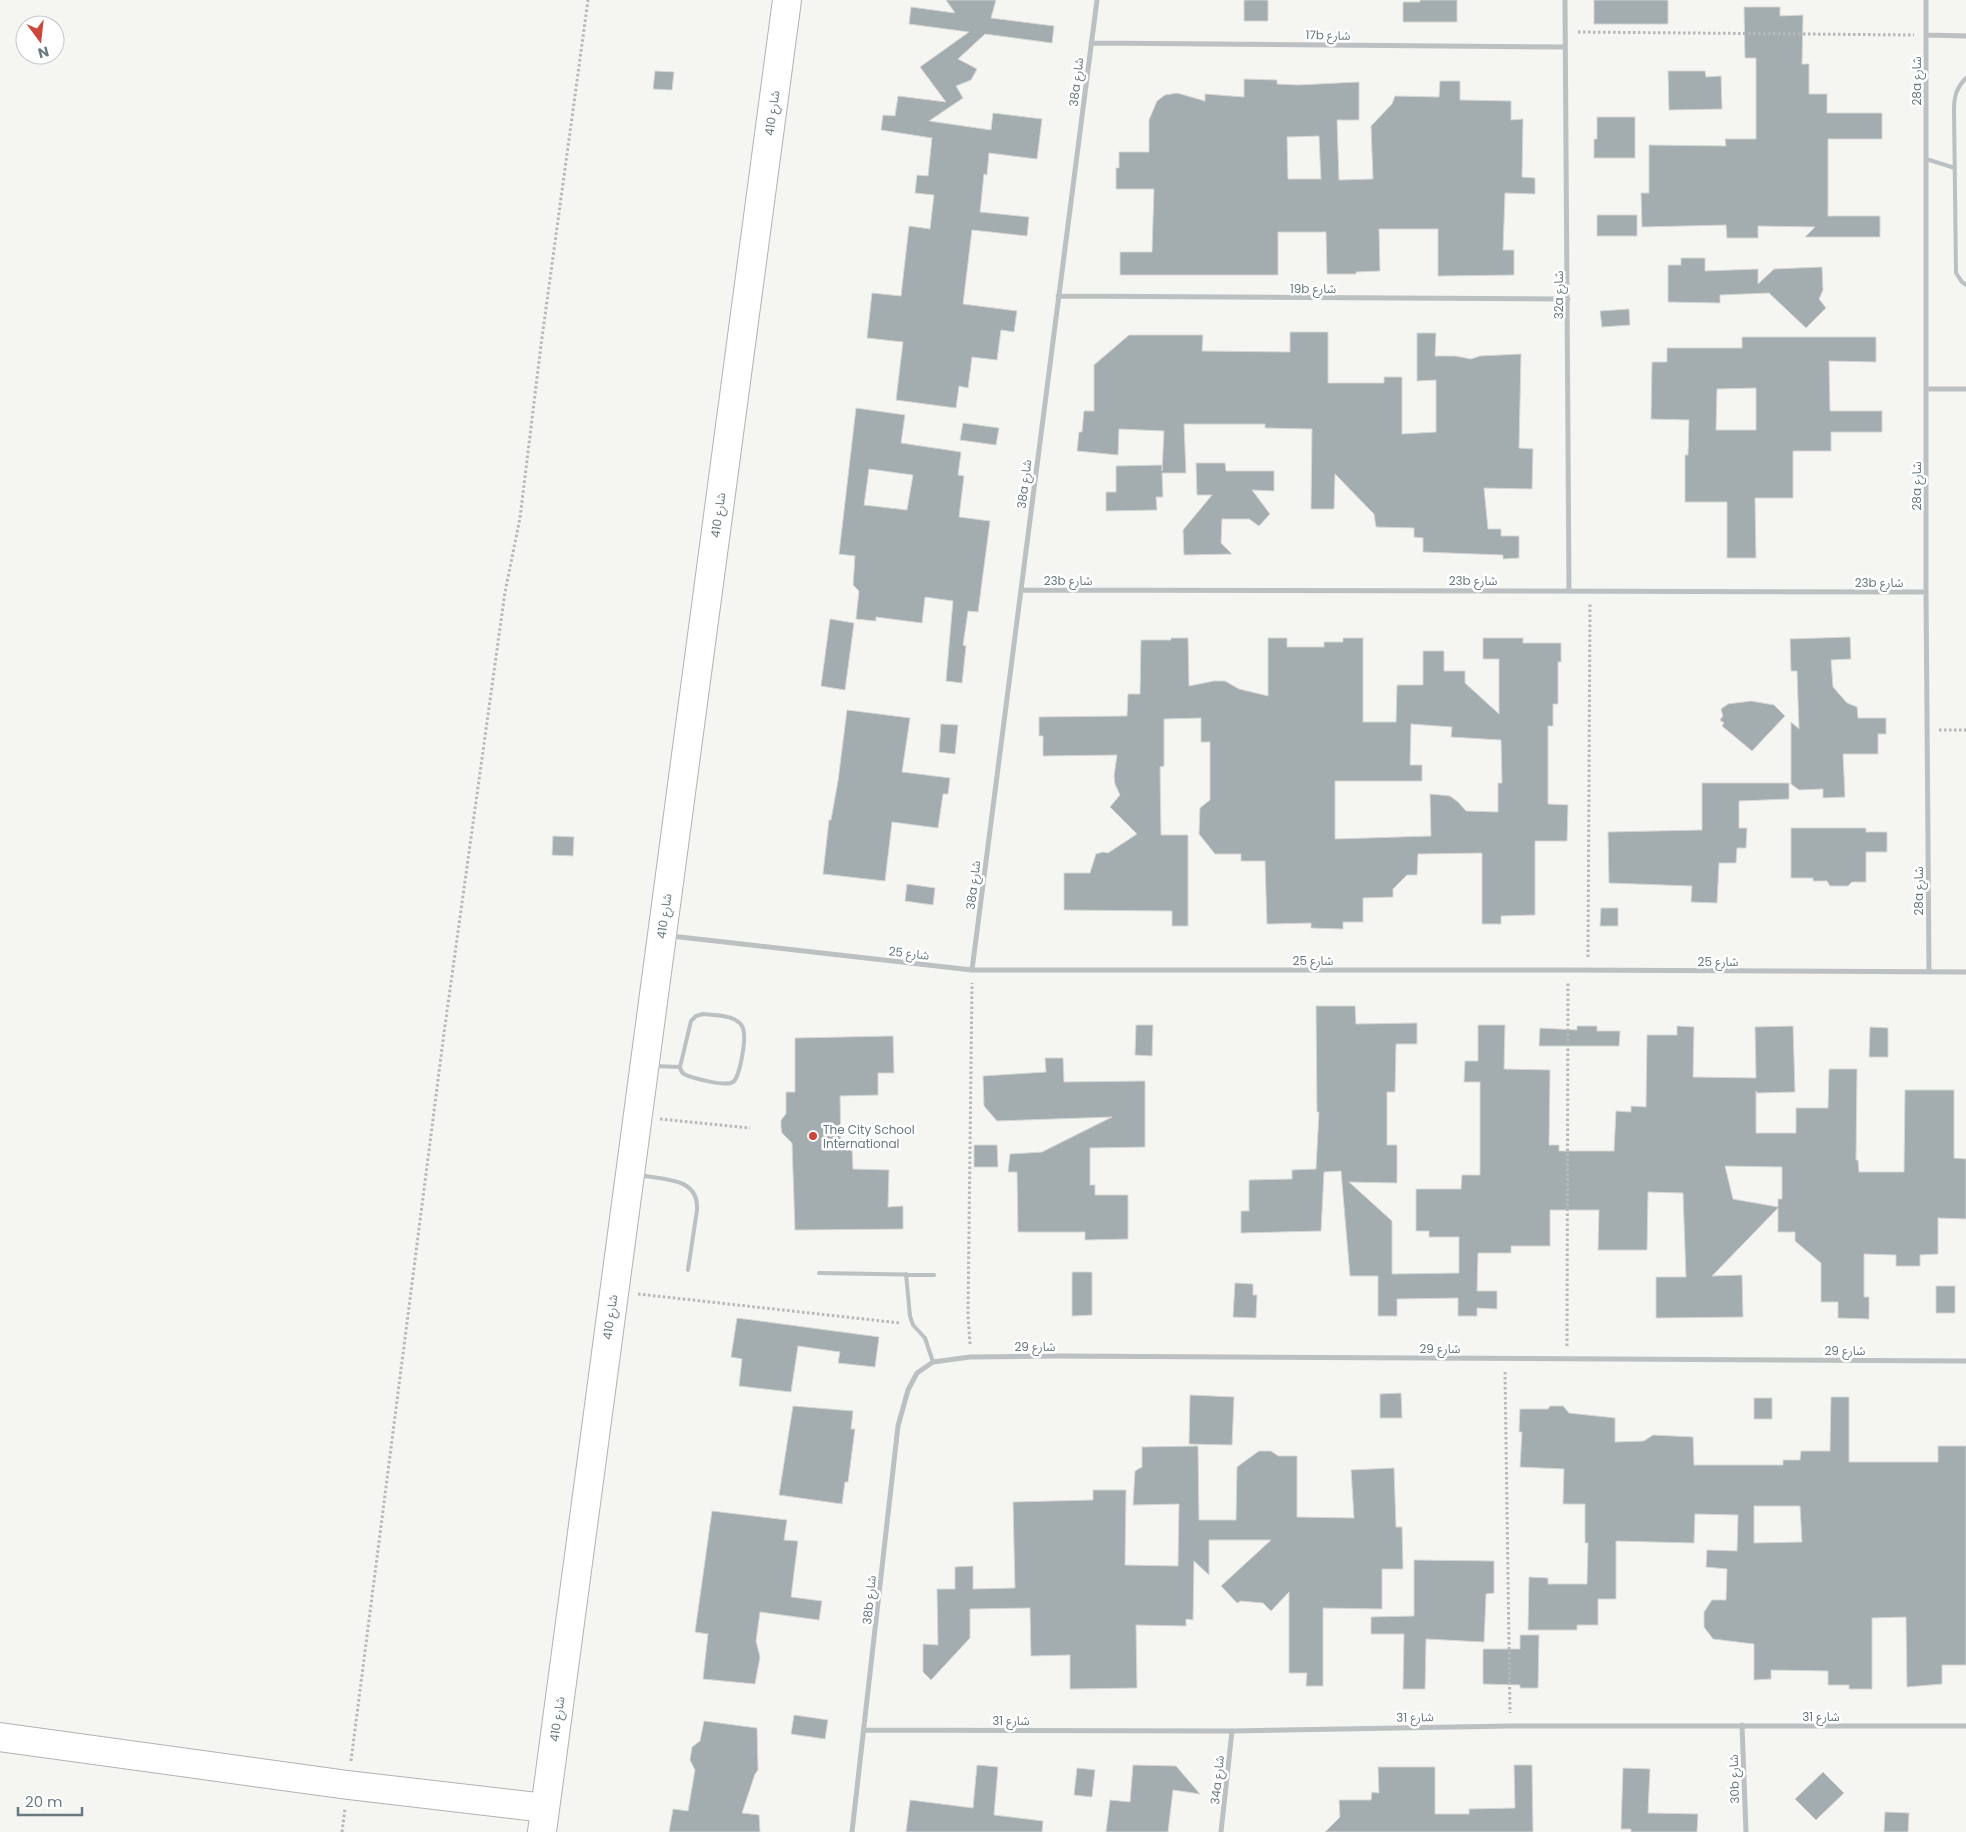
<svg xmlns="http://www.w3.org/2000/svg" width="1966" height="1832" font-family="Poppins,'Noto Sans Arabic',sans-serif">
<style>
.building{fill:#a3acaf;stroke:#d6d6d5;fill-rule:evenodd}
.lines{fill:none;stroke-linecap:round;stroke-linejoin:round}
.secondary-casing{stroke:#adb4b6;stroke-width:30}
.path{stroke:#b5b9ba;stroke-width:3;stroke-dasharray:2.5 2.5;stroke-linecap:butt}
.lane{stroke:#bbc0c2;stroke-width:4}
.street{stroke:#bbc0c2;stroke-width:5}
.secondary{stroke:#fff;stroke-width:28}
.poi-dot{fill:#cc463b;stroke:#fff;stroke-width:2}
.labels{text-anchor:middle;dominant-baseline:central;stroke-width:5;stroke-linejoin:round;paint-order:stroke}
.street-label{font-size:12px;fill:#68797f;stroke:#fff}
.poi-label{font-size:12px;fill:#68797f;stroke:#fff;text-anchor:start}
</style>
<rect width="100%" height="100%" fill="#f5f5f2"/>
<!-- building -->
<path class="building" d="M 946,0 L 996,0 L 991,18 L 1054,26 L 1052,43 L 985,34 L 958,59 L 977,69 L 971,80 L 956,86 L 963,98 L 929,121 L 991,130 L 993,113 L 1042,119 L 1037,159 L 989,153 L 987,175 L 984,174 L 980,212 L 1029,217 L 1027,236 L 972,230 L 963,304 L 1017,311 L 1014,332 L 1001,330 L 997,360 L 972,357 L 968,388 L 959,386 L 956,408 L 896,400 L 903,342 L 867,338 L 872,293 L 901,296 L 909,226 L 930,229 L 934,195 L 915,193 L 917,175 L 928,176 L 932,138 L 881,130 L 883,115 L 895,116 L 898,96 L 946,102 L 920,67 L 969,32 L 909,24 L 911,7 L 955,13 Z
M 1244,0 L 1268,0 L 1268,21 L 1244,21 Z
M 1420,0 L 1457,0 L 1457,22 L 1403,22 L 1403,2 L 1420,2 Z
M 1594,0 L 1668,0 L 1668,24 L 1594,24 Z
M 1744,7 L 1780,7 L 1780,16 L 1803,15 L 1802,64 L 1809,64 L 1809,94 L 1827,94 L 1827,113 L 1882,113 L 1882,139 L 1828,139 L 1828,216 L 1880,216 L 1880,237 L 1805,237 L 1815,227 L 1758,226 L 1758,238 L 1727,238 L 1726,225 L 1642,227 L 1641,193 L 1649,193 L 1649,145 L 1726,146 L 1725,139 L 1756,139 L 1756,58 L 1745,58 Z
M 655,71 L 674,72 L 672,90 L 653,89 Z
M 1668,71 L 1705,71 L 1706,77 L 1721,76 L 1722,109 L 1669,110 Z
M 1244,79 L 1277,80 L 1277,84 L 1298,85 L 1359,82 L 1359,120 L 1337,120 L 1339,180 L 1373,179 L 1371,126 L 1392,104 L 1395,96 L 1439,97 L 1440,81 L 1460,81 L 1460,100 L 1511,101 L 1511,120 L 1523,119 L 1522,177 L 1535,178 L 1535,194 L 1505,193 L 1503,250 L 1514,250 L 1514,275 L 1438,276 L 1438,229 L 1379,229 L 1380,271 L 1356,272 L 1356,274 L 1327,274 L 1326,232 L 1278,232 L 1278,275 L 1120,275 L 1120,252 L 1152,252 L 1154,189 L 1116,189 L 1116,168 L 1119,168 L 1119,152 L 1149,152 L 1149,120 L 1157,101 L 1165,95 L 1177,93 L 1205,101 L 1205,94 L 1244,97 ZM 1319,136 L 1321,179 L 1288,179 L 1287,137 Z
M 1597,117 L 1635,117 L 1635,158 L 1594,158 L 1594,139 L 1597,139 Z
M 1597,215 L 1637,215 L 1637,236 L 1597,236 Z
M 1681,258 L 1705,258 L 1705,271 L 1758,269 L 1758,284 L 1774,269 L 1822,267 L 1823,290 L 1819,299 L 1826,308 L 1806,328 L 1769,293 L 1720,295 L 1720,303 L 1668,302 L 1668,265 L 1681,265 Z
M 1629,309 L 1630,325 L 1602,327 L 1600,311 Z
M 1290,332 L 1328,332 L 1328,383 L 1384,383 L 1384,377 L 1402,377 L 1402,434 L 1436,432 L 1436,380 L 1417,381 L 1417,333 L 1436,333 L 1435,356 L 1455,356 L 1471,359 L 1480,356 L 1521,354 L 1519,448 L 1533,449 L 1532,489 L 1484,488 L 1488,529 L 1501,529 L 1501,536 L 1519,536 L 1519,558 L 1503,559 L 1503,555 L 1423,552 L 1423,538 L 1414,537 L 1414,528 L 1376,527 L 1374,514 L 1335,474 L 1334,509 L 1311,509 L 1312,429 L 1265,428 L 1265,424 L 1184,424 L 1186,473 L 1162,473 L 1163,497 L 1156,497 L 1157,510 L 1106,511 L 1106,492 L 1116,492 L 1116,466 L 1162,465 L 1162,471 L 1164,431 L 1119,429 L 1118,455 L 1077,451 L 1079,432 L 1082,432 L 1084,411 L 1094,411 L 1094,365 L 1129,335 L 1203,335 L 1202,351 L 1290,352 Z
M 1742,337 L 1876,337 L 1876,362 L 1829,361 L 1830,411 L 1882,411 L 1882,432 L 1831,432 L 1831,451 L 1793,451 L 1793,498 L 1755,498 L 1756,558 L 1727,558 L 1727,502 L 1685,502 L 1685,455 L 1688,455 L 1689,420 L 1651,419 L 1652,362 L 1667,362 L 1667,348 L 1742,348 ZM 1756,388 L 1756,430 L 1716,430 L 1717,389 Z
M 856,408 L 905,415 L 901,443 L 961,452 L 958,475 L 964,476 L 959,517 L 990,521 L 978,612 L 968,611 L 963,645 L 966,646 L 962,683 L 946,681 L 953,601 L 925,597 L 922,623 L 876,617 L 876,621 L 856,619 L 859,591 L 853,585 L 855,556 L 839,554 ZM 869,469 L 913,475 L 907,510 L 864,505 Z
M 963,423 L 999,428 L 996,445 L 960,440 Z
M 1196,463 L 1225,463 L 1226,471 L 1274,471 L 1274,491 L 1252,490 L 1270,514 L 1259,526 L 1249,519 L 1222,519 L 1221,543 L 1232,554 L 1184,555 L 1183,530 L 1212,495 L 1197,495 Z
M 830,619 L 854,623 L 845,690 L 821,686 Z
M 1850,637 L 1851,659 L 1831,660 L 1833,687 L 1847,703 L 1857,707 L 1858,718 L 1886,718 L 1886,734 L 1878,734 L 1878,754 L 1843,754 L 1845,797 L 1823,798 L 1823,789 L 1799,790 L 1791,784 L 1791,722 L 1799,729 L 1797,671 L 1791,671 L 1790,639 Z
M 1171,638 L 1188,638 L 1189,686 L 1214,681 L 1225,681 L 1239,689 L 1268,696 L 1268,638 L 1287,638 L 1287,647 L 1324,647 L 1324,642 L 1343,642 L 1343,638 L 1363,638 L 1363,722 L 1396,722 L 1397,685 L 1423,685 L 1423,651 L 1444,651 L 1444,671 L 1465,671 L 1465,683 L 1499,714 L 1499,659 L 1483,659 L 1483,638 L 1523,638 L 1523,643 L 1561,643 L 1561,662 L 1558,662 L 1558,704 L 1553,704 L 1553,726 L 1548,726 L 1548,804 L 1568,805 L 1567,841 L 1535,841 L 1535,915 L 1501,916 L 1501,924 L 1482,924 L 1482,853 L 1418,854 L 1417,875 L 1407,875 L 1393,889 L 1393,897 L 1363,898 L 1363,922 L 1343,922 L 1343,929 L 1311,928 L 1311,923 L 1267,924 L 1265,861 L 1241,861 L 1241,854 L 1215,854 L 1199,834 L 1200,808 L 1210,800 L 1210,742 L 1201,742 L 1201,718 L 1164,719 L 1164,766 L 1160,767 L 1161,835 L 1188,835 L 1188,926 L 1172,926 L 1172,911 L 1064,910 L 1064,873 L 1090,873 L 1096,854 L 1103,852 L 1108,853 L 1137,834 L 1110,807 L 1120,795 L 1115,784 L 1114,776 L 1117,755 L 1043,756 L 1043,736 L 1039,736 L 1039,717 L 1127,716 L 1128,694 L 1140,694 L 1141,640 L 1171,640 ZM 1411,724 L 1452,727 L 1451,737 L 1501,740 L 1502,783 L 1498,783 L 1498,812 L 1466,811 L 1458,802 L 1450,796 L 1430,794 L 1431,836 L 1335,839 L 1335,781 L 1422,781 L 1422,765 L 1410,765 Z
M 1751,701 L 1774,705 L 1785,716 L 1752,751 L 1722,726 L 1724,723 L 1720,720 L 1723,716 L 1721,709 L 1728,704 Z
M 847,710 L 910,718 L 902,772 L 950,778 L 948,794 L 943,794 L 938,828 L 892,822 L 885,881 L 823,874 L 829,820 L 831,820 L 838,781 Z
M 941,724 L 958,725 L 955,754 L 939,752 Z
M 1702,783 L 1789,783 L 1789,799 L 1739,801 L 1739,828 L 1747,828 L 1746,848 L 1737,848 L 1736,863 L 1719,863 L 1717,903 L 1691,902 L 1692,886 L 1609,883 L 1608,832 L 1702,830 Z
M 1791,828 L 1866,828 L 1866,832 L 1887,832 L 1887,852 L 1866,852 L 1866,882 L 1852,882 L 1848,886 L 1830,886 L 1827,881 L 1813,881 L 1813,878 L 1791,878 Z
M 553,836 L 574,837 L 573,856 L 552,855 Z
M 907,884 L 935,888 L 933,905 L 905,901 Z
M 1601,908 L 1618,908 L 1618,926 L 1600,926 Z
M 1316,1006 L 1355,1006 L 1356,1024 L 1417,1023 L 1417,1044 L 1396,1044 L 1395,1092 L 1387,1092 L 1387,1145 L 1397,1145 L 1397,1183 L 1349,1182 L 1392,1221 L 1392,1274 L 1459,1273 L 1459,1237 L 1429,1237 L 1429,1231 L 1416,1231 L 1416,1189 L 1461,1189 L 1462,1175 L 1480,1175 L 1480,1082 L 1464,1082 L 1465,1061 L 1478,1061 L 1478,1025 L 1505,1025 L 1504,1069 L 1550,1070 L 1549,1145 L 1559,1145 L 1559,1151 L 1614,1151 L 1616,1111 L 1631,1112 L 1631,1106 L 1646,1107 L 1647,1035 L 1677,1035 L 1677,1026 L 1694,1027 L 1693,1077 L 1756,1078 L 1755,1027 L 1793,1026 L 1795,1092 L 1757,1093 L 1756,1091 L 1756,1133 L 1796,1133 L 1796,1108 L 1828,1108 L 1829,1069 L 1857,1069 L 1856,1160 L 1858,1160 L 1859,1172 L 1904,1172 L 1905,1090 L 1954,1090 L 1954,1158 L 1966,1159 L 1966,1219 L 1938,1218 L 1938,1254 L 1920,1255 L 1920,1266 L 1896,1266 L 1896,1255 L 1864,1254 L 1864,1297 L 1869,1297 L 1869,1319 L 1838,1318 L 1838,1302 L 1821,1302 L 1821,1263 L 1795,1241 L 1795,1232 L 1778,1232 L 1778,1208 L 1712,1276 L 1742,1275 L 1743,1317 L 1656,1318 L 1656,1277 L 1686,1277 L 1683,1193 L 1648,1192 L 1647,1250 L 1598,1250 L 1599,1210 L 1550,1210 L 1550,1246 L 1511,1246 L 1511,1253 L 1478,1253 L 1477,1291 L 1497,1291 L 1497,1309 L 1477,1308 L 1477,1316 L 1458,1316 L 1458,1298 L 1397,1299 L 1397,1316 L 1378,1316 L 1378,1276 L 1350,1276 L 1341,1171 L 1324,1172 L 1321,1231 L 1241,1233 L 1241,1211 L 1249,1211 L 1249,1180 L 1292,1179 L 1292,1170 L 1316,1169 L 1319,1112 L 1317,1112 ZM 1725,1166 L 1782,1167 L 1782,1199 L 1778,1199 L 1778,1207 L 1733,1199 Z
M 1136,1025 L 1153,1025 L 1152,1056 L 1135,1055 Z
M 1577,1026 L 1597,1026 L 1597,1031 L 1620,1031 L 1619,1046 L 1539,1046 L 1540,1028 L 1577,1030 Z
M 1870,1027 L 1888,1028 L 1888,1057 L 1869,1057 Z
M 893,1036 L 894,1073 L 878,1073 L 878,1095 L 840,1096 L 841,1149 L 852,1149 L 853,1169 L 889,1170 L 888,1207 L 903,1206 L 903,1229 L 795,1230 L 792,1143 L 782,1133 L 781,1127 L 781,1120 L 786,1114 L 786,1092 L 795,1092 L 795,1038 Z
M 1045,1058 L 1063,1058 L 1064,1082 L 1145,1081 L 1145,1147 L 1090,1148 L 1090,1185 L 1095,1185 L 1095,1195 L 1128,1195 L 1128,1239 L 1085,1240 L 1085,1232 L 1018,1232 L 1017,1172 L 1008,1172 L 1010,1154 L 1042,1152 L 1112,1117 L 997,1121 L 984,1106 L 983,1076 L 1046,1072 Z
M 974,1145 L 997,1145 L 998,1167 L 974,1167 Z
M 1072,1272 L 1092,1272 L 1092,1315 L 1072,1316 Z
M 1235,1283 L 1253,1284 L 1253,1295 L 1257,1295 L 1256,1318 L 1233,1317 Z
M 1936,1286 L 1955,1286 L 1955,1313 L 1936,1313 Z
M 737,1318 L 879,1337 L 875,1367 L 838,1363 L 840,1352 L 798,1346 L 791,1392 L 739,1386 L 742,1359 L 731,1357 Z
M 1401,1393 L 1402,1418 L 1380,1418 L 1380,1394 Z
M 1190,1395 L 1234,1397 L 1232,1445 L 1189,1444 Z
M 1831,1397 L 1849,1397 L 1849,1462 L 1938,1462 L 1938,1446 L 1966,1446 L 1966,1665 L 1942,1665 L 1942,1684 L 1907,1687 L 1906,1617 L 1872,1618 L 1872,1689 L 1849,1689 L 1849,1685 L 1828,1685 L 1828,1671 L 1771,1670 L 1771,1679 L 1754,1680 L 1754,1644 L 1713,1639 L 1704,1627 L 1704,1612 L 1712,1600 L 1726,1600 L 1727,1569 L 1706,1567 L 1707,1550 L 1737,1551 L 1738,1515 L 1695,1514 L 1694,1543 L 1616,1541 L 1616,1599 L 1598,1599 L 1598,1625 L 1577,1625 L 1577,1630 L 1528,1630 L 1529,1577 L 1548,1578 L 1548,1584 L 1587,1584 L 1588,1543 L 1585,1543 L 1585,1504 L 1563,1504 L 1564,1469 L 1520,1467 L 1522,1432 L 1519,1432 L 1520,1409 L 1548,1409 L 1550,1406 L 1563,1406 L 1569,1413 L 1615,1418 L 1615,1442 L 1644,1441 L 1653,1435 L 1693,1437 L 1694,1465 L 1783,1465 L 1783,1460 L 1800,1460 L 1801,1451 L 1830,1451 ZM 1754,1506 L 1800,1506 L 1802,1542 L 1754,1543 Z
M 1754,1398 L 1772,1398 L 1772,1419 L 1754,1419 Z
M 793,1406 L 853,1411 L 851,1429 L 855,1429 L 848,1482 L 845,1482 L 842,1504 L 779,1495 Z
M 1198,1446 L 1199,1520 L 1236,1520 L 1237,1467 L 1259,1451 L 1271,1451 L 1278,1456 L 1297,1456 L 1297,1517 L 1354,1518 L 1351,1470 L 1394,1468 L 1396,1527 L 1402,1527 L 1403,1569 L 1382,1569 L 1382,1609 L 1323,1608 L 1323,1686 L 1306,1686 L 1307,1673 L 1289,1673 L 1289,1592 L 1271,1611 L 1263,1603 L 1241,1601 L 1237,1603 L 1221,1586 L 1271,1540 L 1209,1540 L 1209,1575 L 1194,1561 L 1193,1620 L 1186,1619 L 1186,1626 L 1136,1625 L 1137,1688 L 1070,1689 L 1070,1655 L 1031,1656 L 1030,1608 L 970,1609 L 970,1638 L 931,1680 L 923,1672 L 923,1644 L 938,1645 L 937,1589 L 955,1589 L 955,1567 L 973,1566 L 973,1589 L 1015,1588 L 1013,1502 L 1093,1500 L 1093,1490 L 1126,1490 L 1125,1565 L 1178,1566 L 1179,1504 L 1133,1505 L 1135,1471 L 1142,1467 L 1142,1447 Z
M 712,1511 L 787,1520 L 784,1540 L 798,1541 L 791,1597 L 822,1601 L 819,1620 L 760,1612 L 756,1641 L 760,1657 L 755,1684 L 703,1679 L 708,1634 L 695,1632 Z
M 1414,1560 L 1494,1561 L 1494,1593 L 1486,1594 L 1484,1642 L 1426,1639 L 1425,1689 L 1403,1689 L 1404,1634 L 1371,1634 L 1371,1617 L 1414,1616 Z
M 1520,1635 L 1539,1635 L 1538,1688 L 1520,1688 L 1520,1685 L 1483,1684 L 1483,1649 L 1520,1649 Z
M 794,1715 L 828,1720 L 825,1739 L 791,1734 Z
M 704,1721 L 757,1728 L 758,1770 L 755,1774 L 742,1813 L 759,1815 L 760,1832 L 669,1832 L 673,1809 L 688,1811 L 695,1770 L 690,1760 L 692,1747 L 700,1741 Z
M 977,1765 L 998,1767 L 994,1815 L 1043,1821 L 1042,1832 L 906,1832 L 910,1800 L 973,1808 Z
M 1133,1765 L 1176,1766 L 1200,1794 L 1173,1790 L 1168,1832 L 1106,1832 L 1110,1800 L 1130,1802 Z
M 1514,1765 L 1532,1765 L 1533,1832 L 1325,1832 L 1340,1817 L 1339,1800 L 1371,1800 L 1372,1792 L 1379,1793 L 1378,1767 L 1435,1767 L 1435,1814 L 1469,1814 L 1469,1809 L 1515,1808 Z
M 1077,1768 L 1095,1770 L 1092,1797 L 1074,1795 Z
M 1623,1768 L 1650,1769 L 1648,1813 L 1698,1814 L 1697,1832 L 1631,1832 L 1631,1829 L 1621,1829 Z
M 1823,1772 L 1844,1793 L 1816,1820 L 1795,1799 Z
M 1885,1812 L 1909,1813 L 1908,1832 L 1884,1832 Z"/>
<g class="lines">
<!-- secondary casing -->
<g class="secondary-casing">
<path id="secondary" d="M 0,1737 L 348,1785 L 545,1808
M 542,1832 L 787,0"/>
</g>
<!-- path -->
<path class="path" d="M 1578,32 L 1914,35
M 1939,730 L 1966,730
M 1588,957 L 1590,603
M 660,1119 L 750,1128
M 638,1294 L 900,1323
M 970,1344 L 968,1315 L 972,983
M 1567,1346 L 1568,982
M 1505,1372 L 1510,1713
M 351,1761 L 444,1033 L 505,592 L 520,518 L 541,345 L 588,0
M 342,1832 L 345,1809"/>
<!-- lane -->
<path class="lane" d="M 1966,78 C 1956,88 1954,97 1954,110 L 1956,273 L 1962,282 L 1966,285
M 1926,159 L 1955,168
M 703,1014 C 713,1015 729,1015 737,1021 C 742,1024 744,1029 744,1034 C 745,1043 740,1077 733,1082 C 726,1087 691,1078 684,1074 C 681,1072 681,1071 680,1067 L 691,1021 L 696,1016 Z
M 653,1066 L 680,1067
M 639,1175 C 664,1180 699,1177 697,1210 L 688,1270
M 819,1273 L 934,1275
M 906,1274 L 910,1316 L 913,1325 L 925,1338 L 933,1362"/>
<!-- street -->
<path class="street" d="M 1565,0 L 1569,590
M 1926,0 L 1926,592 L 1929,972
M 1926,35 L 1966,36
M 1091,43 L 1565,47
M 1058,296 L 1568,299
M 1926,389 L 1966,389
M 1021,590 L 1926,592
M 671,936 L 972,970 L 1568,970 L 1966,972
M 972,970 L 1097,0
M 1742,1725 L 1746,1832
M 865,1730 L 1232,1731 L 1510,1726 L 1966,1726
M 852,1832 L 898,1426 L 908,1390 L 917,1373 L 933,1362 L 970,1357 L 1059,1356 L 1966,1361
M 1221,1832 L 1232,1731"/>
<!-- secondary -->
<use href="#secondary" class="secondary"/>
</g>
<!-- markers -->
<circle class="poi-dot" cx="813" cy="1136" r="5"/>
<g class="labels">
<!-- street labels -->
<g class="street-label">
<text transform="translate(1328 35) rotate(1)">17b شارع</text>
<text transform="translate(1916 81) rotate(-90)">28a شارع</text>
<text transform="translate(1076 82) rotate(-83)">38a شارع</text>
<text transform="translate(772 113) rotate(-82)">شارع 410</text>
<text x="1313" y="288">19b شارع</text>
<text transform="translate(1558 295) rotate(-90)">32a شارع</text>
<text transform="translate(1024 484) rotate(-83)">38a شارع</text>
<text transform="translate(1916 486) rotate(-90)">28a شارع</text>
<text transform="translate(718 515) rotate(-82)">شارع 410</text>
<text x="1068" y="580">23b شارع</text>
<text x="1473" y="580">23b شارع</text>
<text x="1879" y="582">23b شارع</text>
<text transform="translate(973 885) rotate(-83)">38a شارع</text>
<text transform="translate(1918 891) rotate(-90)">28a شارع</text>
<text transform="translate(664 916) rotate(-82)">شارع 410</text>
<text transform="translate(909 953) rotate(6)">شارع 25</text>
<text x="1313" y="960">شارع 25</text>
<text x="1718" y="961">شارع 25</text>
<text transform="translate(610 1317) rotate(-82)">شارع 410</text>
<text x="1035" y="1346">شارع 29</text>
<text x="1440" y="1348">شارع 29</text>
<text x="1845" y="1350">شارع 29</text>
<text transform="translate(869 1600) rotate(-84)">38b شارع</text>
<text x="1821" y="1716">شارع 31</text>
<text transform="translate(1415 1717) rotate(-1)">شارع 31</text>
<text transform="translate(557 1719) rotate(-82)">شارع 410</text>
<text x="1011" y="1720">شارع 31</text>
<text transform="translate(1734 1779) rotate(-92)">30b شارع</text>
<text transform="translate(1217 1780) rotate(-84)">34a شارع</text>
</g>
<!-- poi labels -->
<g class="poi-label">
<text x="823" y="1129">The City School<tspan x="823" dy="14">International</tspan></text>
</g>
</g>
<!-- north arrow -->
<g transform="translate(40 40) rotate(165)"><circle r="24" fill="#ffffff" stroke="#c3c9cc"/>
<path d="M0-4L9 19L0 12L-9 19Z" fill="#cc463b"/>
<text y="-8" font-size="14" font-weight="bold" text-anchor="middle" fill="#68797f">N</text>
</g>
<!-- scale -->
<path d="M18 1807v8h64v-8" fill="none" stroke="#68797f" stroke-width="2.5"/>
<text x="25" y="1807" font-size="15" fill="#68797f" stroke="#ffffff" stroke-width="4" paint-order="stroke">20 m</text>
</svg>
